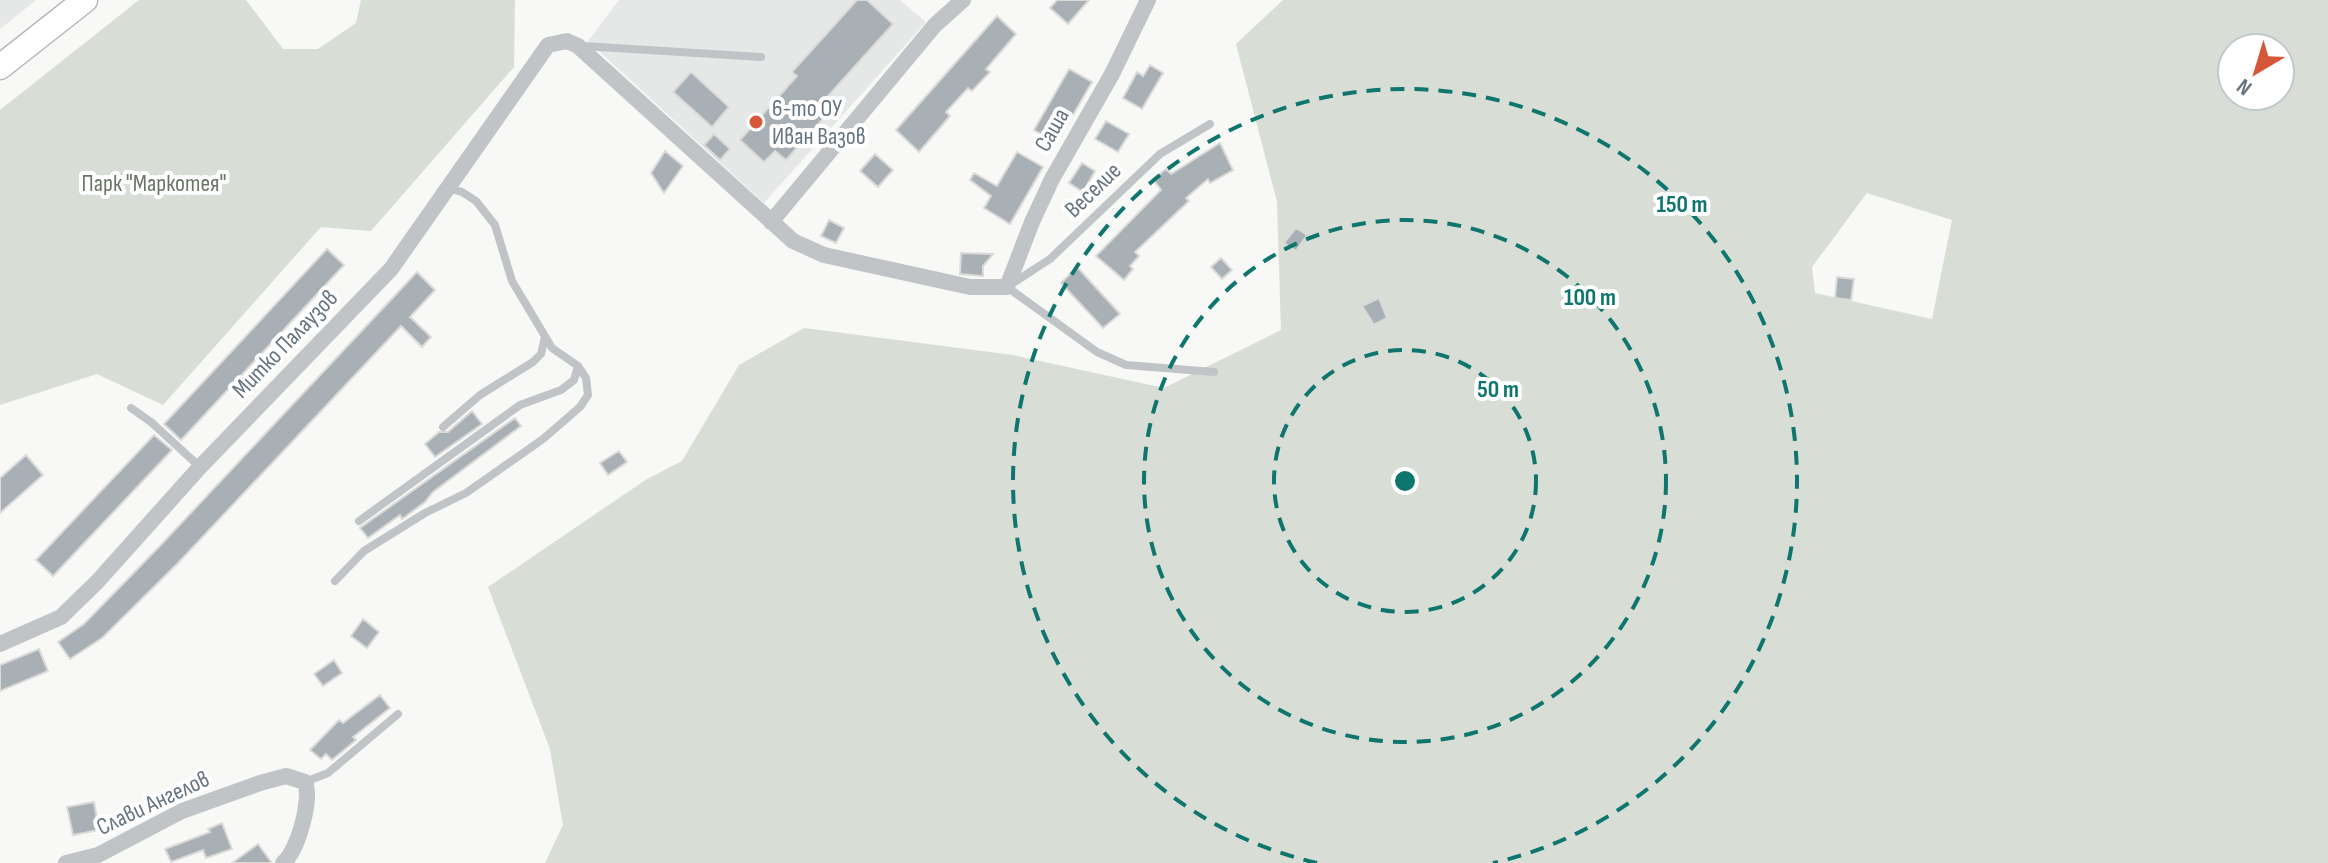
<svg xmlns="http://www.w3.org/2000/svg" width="2328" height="863" font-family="'Sofia Sans Condensed',sans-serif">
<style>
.built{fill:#e6e7e7}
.green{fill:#d8ddd5;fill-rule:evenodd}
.building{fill:#a8afb5;stroke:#dadad8;stroke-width:2}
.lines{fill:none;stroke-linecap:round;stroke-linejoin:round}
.secondary-casing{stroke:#b2b8bc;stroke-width:27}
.lane{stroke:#c0c4c7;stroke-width:8}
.street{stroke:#c0c4c7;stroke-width:16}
.secondary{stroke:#fff;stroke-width:24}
.ring{fill:none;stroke:#0f766e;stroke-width:4;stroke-dasharray:14 10}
.poi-dot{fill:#d65738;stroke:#fff;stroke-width:3}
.labels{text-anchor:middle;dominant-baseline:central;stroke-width:8;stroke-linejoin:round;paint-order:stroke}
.poi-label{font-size:24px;fill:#66757f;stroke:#fff;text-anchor:start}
.street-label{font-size:24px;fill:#66757f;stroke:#fff}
.park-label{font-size:24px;fill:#687764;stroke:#fff}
.centre{fill:#0f766e;stroke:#fff;stroke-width:4}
.ring-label{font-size:24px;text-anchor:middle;font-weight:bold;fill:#0f766e;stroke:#fff;stroke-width:8;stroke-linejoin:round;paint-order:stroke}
</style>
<rect width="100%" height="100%" fill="#f8f8f6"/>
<!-- built -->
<path class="built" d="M 0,0 L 36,0 L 0,29 Z
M 619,0 L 900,0 L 926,22 L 764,203 L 588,41 Z"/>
<!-- green -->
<path class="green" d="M 139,0 L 246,0 L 283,49 L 318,49 L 356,23 L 361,0 L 515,0 L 514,67 L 371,231 L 321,227 L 163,405 L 97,374 L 0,405 L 0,110 Z
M 1283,0 L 2328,0 L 2328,863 L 545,863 L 563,825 L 550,749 L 488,587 L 647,479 L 682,461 L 739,365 L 804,328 L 1013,355 L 1164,388 L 1281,330 L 1277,202 L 1236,44 ZM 2232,48 L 2280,48 L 2280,96 L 2232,96 ZM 1867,193 L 1952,220 L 1932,319 L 1815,293 L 1812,267 Z"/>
<!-- building -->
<path class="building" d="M 857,0 L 867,0 L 893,24 L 820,105 L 828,113 L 786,160 L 775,151 L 764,162 L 740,140 L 797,76 L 792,72 Z
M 1057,0 L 1089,0 L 1068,24 L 1050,8 Z
M 997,16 L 1016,34 L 986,69 L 990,72 L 972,91 L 968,88 L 946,112 L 950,116 L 919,152 L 896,130 Z
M 1150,65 L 1163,73 L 1142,109 L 1123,98 L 1137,72 L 1143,76 Z
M 1069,69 L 1092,82 L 1057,143 L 1034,130 Z
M 691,72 L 729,107 L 712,127 L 673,92 Z
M 1106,121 L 1129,134 L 1118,152 L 1095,139 Z
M 714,134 L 730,149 L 720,160 L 704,145 Z
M 1220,143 L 1233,170 L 1210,183 L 1208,179 L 1186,198 L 1189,201 L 1135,252 L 1139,256 L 1130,266 L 1133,269 L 1124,280 L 1096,256 L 1161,190 L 1153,179 L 1166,169 L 1171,174 Z
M 665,151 L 683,166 L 664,193 L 651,173 Z
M 1017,152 L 1043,167 L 1010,224 L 984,208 L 991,196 L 970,180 L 974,173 L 997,186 Z
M 875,154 L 893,170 L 878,187 L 860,171 Z
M 1082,163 L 1095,171 L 1083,192 L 1069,183 Z
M 829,220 L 844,228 L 836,243 L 821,236 Z
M 1296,228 L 1307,235 L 1296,251 L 1284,243 Z
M 327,249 L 344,265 L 181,440 L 164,424 Z
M 961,253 L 993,254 L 983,266 L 983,276 L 960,274 Z
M 1221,258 L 1232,270 L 1222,279 L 1211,267 Z
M 1077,267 L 1120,314 L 1103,328 L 1061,283 Z
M 417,272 L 435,290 L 410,317 L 431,337 L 422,347 L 401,326 L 177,564 L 102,638 L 70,659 L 58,642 L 84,624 L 159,547 Z
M 1837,277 L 1854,279 L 1851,300 L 1835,298 Z
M 1379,298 L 1387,318 L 1374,325 L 1362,306 Z
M 472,411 L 482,424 L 435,457 L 425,444 L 439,432 L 448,432 Z
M 515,418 L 521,426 L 433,492 L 425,502 L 402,519 L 400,515 L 368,538 L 360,528 Z
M 154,435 L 172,450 L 53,576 L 36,560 Z
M 619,451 L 627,462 L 608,475 L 600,463 Z
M 26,455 L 43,475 L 0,513 L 0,478 Z
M 363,619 L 379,632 L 367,648 L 351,636 Z
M 39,649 L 48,671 L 0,691 L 0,665 Z
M 334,660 L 342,673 L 323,686 L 314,674 Z
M 380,695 L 390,708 L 353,737 L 356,740 L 332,760 L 326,754 L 321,759 L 310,750 L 339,720 L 343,723 Z
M 94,802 L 99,830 L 73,835 L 67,807 Z
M 222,823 L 232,849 L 206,858 L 203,850 L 171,862 L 165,849 L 210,832 L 208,829 Z
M 258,844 L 272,863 L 232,863 Z"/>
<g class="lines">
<!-- secondary casing -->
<g class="secondary-casing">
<path id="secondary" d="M 0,67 L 85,0"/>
</g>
<!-- lane -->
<path class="lane" d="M 583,46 L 761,57
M 1210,124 L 1160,154 L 1050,259 L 1007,287 L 1097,352 L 1126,365 L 1214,372
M 131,408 L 151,422 L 200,467
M 443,427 L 480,395 L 533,362 L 541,354 L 545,337
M 359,521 L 520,405 L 561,390 L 574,380 L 578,366
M 335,581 L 364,551 L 425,513 L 466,493 L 543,439 L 580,407 L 588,395 L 586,378 L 578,366 L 552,348 L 512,281 L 495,225 L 476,201 L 462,192 L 448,188
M 305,782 L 328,773 L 398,714"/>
<!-- street -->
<path class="street" d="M 771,222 L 935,25 L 963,0
M 0,644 L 61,617 L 97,582 L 200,467 L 391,269 L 548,45 L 567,41 L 578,46 L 793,241 L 824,255 L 970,287 L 1007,287 L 1032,222 L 1052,179 L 1112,74 L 1148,0
M 66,863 L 98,855 L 182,811 L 260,783 L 286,776 L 305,782 C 312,800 298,851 283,863"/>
<!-- secondary -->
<use href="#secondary" class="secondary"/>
</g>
<!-- distance rings -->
<g class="ring">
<circle cx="1405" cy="481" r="131"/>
<circle cx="1405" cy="481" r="261"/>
<path d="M1317 863A392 392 0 1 1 1493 863"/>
</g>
<!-- markers -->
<circle class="poi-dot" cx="756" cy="122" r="8"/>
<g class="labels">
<!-- poi labels -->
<g class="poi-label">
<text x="772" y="108">6-то ОУ<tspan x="772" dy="28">Иван Вазов</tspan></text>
</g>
<!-- street labels -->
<g class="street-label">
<text transform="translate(1052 130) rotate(-60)">Саша</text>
<text transform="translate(1093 190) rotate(-44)">Веселие</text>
<text transform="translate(285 344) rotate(-46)">Митко Палаузов</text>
<text transform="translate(153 803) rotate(-25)">Слави Ангелов</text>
</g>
<!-- park labels -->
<g class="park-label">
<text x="154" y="183">Парк "Маркотея"</text>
</g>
</g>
<circle cx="1405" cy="481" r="12" class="centre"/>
<g class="ring-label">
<text x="1682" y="212">150 m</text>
<text x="1590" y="305">100 m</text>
<text x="1498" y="397">50 m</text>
</g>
<!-- north arrow -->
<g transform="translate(2256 72) rotate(218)"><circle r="38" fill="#ffffff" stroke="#c2c8cc" stroke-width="2"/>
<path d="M0-6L14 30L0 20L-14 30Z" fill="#d65738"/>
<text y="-12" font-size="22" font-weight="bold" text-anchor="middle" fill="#66757f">N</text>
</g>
</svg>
